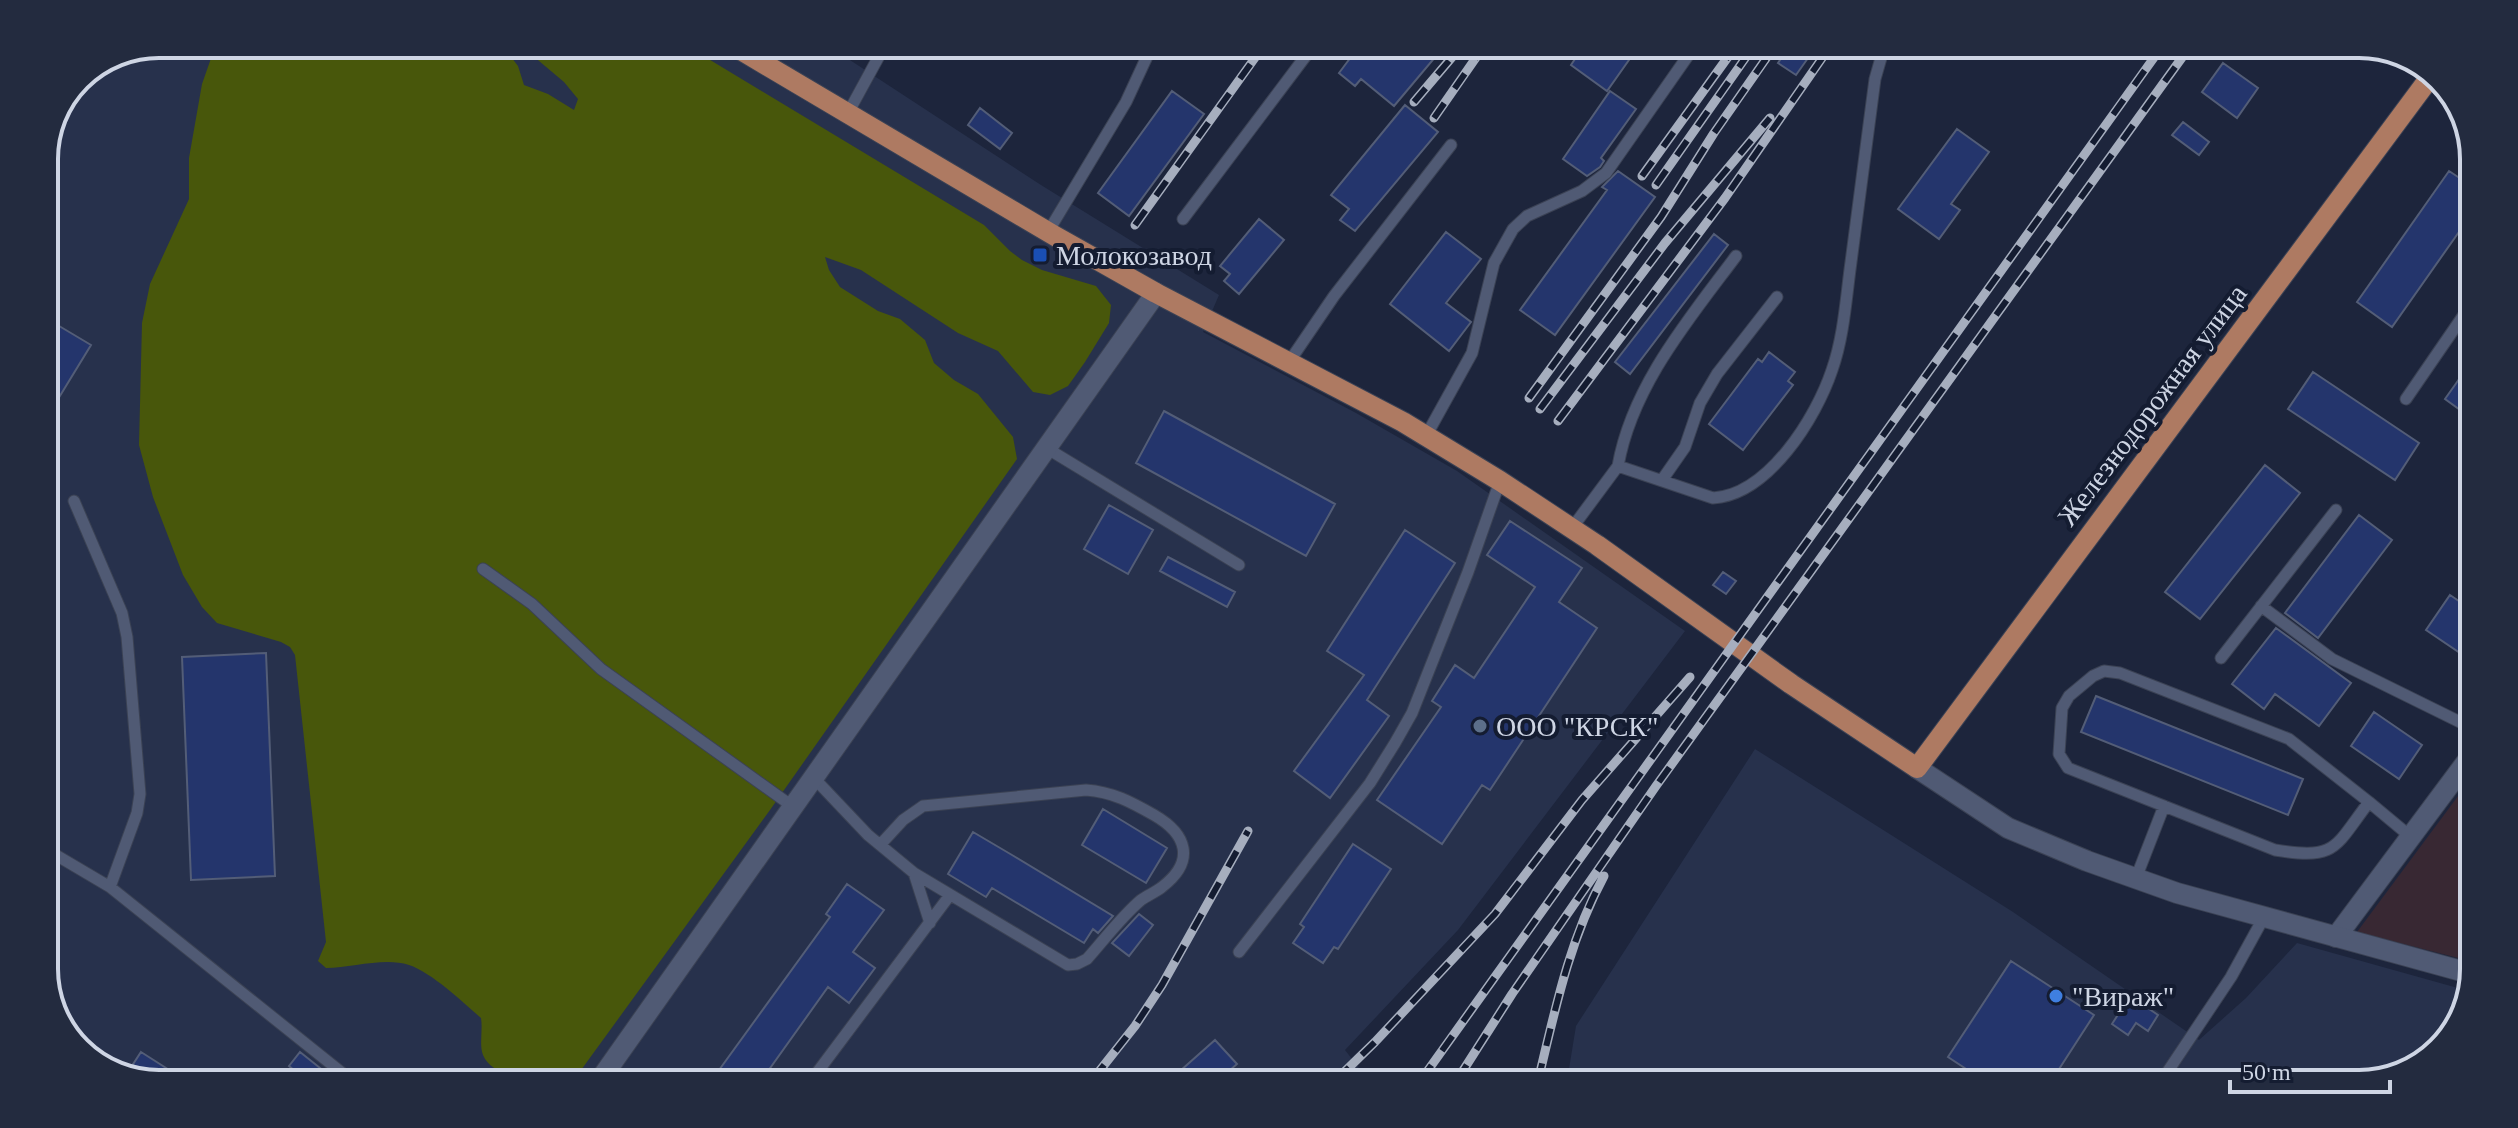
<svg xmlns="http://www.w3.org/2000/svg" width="2518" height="1128" font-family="Georgia,serif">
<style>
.commercial{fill:#382833}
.built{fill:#27314c}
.green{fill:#48570b}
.building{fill:#24356c;stroke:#535d77;stroke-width:2}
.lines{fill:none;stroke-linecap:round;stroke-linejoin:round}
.service-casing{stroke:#3b4254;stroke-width:13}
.minor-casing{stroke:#3b4254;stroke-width:22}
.tertiary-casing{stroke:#3b4254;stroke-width:22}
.secondary-casing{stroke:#3b4254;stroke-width:22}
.primary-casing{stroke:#3b4254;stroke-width:22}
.service{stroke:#505a74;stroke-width:11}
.minor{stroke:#505a74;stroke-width:20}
.tertiary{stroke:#505a74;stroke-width:20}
.secondary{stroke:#505a74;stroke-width:20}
.primary{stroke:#ae7a62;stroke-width:20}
.rail-casing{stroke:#a6aebe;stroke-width:9}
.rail{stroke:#141c31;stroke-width:6;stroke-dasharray:18;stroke-linecap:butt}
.transit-dot{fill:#1a4fb4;stroke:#141c31;stroke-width:3}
.service-dot{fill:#5c6f8a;stroke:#141c31;stroke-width:3}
.shop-dot{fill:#3f7fe0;stroke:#141c31;stroke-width:3}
.labels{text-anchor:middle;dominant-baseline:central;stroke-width:8;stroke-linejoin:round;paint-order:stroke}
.poi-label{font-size:28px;fill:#ced5e4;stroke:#141c31;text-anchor:start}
.street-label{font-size:28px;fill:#ced5e4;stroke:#141c31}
.rim{fill:none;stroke:#ced5e4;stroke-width:4}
</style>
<rect width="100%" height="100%" fill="#1d253c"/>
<!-- commercial -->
<path class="commercial" d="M 2467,784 L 2466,960 L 2357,932 Z"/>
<!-- built -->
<path class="built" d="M 159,44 L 830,47 L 1041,185 L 1219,295 L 1203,332 L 1356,413 L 1457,471 L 1685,631 L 1458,930 L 1345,1050 L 1362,1072 L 1354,1080 L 115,1075 L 68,1039 L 44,977 L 44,152 L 78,77 Z
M 1755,749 L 2013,912 L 2199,1040 L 2246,998 L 2297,943 L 2465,990 L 2465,1013 L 2423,1064 L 2359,1084 L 1567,1081 L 1576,1026 Z"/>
<!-- green -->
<path class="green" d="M 216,44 L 502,45 L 518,66 L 524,85 L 548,94 L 574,110 L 578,99 L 564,82 L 520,45 L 687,46 L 984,225 L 1010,251 L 1022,260 L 1042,270 L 1096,286 L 1111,305 L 1109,323 L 1085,362 L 1068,386 L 1050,395 L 1033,392 L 998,351 L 958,333 L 861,270 L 825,257 L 829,270 L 840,287 L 878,311 L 900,319 L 925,340 L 934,363 L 954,380 L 978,394 L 1013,437 L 1017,459 L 770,810 L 576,1077 C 551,1077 495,1084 483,1055 C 479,1045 483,1030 481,1018 C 464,1003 431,972 409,965 C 384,957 352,968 326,968 L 318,961 L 326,942 L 295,655 L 290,647 L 281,642 L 217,623 L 202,607 L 183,575 L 153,497 L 139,445 L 142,323 L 150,284 L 189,199 L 189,158 L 202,84 Z"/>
<!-- building -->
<path class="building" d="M 1357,49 L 1442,49 L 1394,106 L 1361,79 L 1355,86 L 1339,73 Z
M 1581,50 L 1636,50 L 1607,91 L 1571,65 Z
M 1787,50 L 1813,51 L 1796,75 L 1778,63 Z
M 2223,63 L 2258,88 L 2237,118 L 2202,92 Z
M 1172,91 L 1204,114 L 1129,216 L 1098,193 Z
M 1610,91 L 1636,109 L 1601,158 L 1604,161 L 1600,167 L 1587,176 L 1563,159 Z
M 1405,105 L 1438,132 L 1355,231 L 1340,220 L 1349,209 L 1331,195 Z
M 980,108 L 1012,133 L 1000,149 L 968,125 Z
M 2183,122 L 2209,142 L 2199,155 L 2172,135 Z
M 1957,129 L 1989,152 L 1951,204 L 1960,210 L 1939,239 L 1898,209 Z
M 1618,171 L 1655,197 L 1555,335 L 1520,310 L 1607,190 L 1602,187 Z
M 2449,171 L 2473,187 L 2473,212 L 2392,327 L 2357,302 Z
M 1259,219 L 1284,240 L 1239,294 L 1224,281 L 1230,274 L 1220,266 Z
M 1446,232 L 1481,259 L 1446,303 L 1471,322 L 1449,351 L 1390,304 Z
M 1714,234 L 1728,245 L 1630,374 L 1615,362 Z
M 44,317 L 91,345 L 44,422 Z
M 1769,352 L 1795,372 L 1788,381 L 1793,385 L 1743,450 L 1709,424 L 1758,359 L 1762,362 Z
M 2472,361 L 2471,401 L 2463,412 L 2445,399 Z
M 2313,372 L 2419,443 L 2395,480 L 2288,409 Z
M 1164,411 L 1335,504 L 1306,556 L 1136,463 Z
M 2265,465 L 2300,493 L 2200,619 L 2165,592 Z
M 1109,505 L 1153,530 L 1128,574 L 1084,549 Z
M 2359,515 L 2392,540 L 2318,638 L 2285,613 Z
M 1510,521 L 1582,568 L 1559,602 L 1597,628 L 1490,790 L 1482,785 L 1442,844 L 1377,800 L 1441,707 L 1432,701 L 1455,665 L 1474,678 L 1535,587 L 1487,555 Z
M 1405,530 L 1455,563 L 1367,700 L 1389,716 L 1330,798 L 1294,771 L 1364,675 L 1327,651 Z
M 1168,557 L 1235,592 L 1227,607 L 1160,571 Z
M 1723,572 L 1736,581 L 1726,594 L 1713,585 Z
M 2450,595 L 2469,608 L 2469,659 L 2426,630 Z
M 2276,628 L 2351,683 L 2319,726 L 2275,694 L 2264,709 L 2232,684 Z
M 266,653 L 275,876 L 191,880 L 182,657 Z
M 2096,696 L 2303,779 L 2288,815 L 2081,732 Z
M 2374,712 L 2422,745 L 2399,779 L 2351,746 Z
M 1103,809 L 1167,848 L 1146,883 L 1082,845 Z
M 973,832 L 1012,855 L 1113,916 L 1098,933 L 1093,929 L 1084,943 L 992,888 L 986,897 L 948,874 Z
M 1353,844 L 1391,869 L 1338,949 L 1334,947 L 1323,963 L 1293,943 L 1304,927 L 1300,924 Z
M 847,884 L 884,910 L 853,952 L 875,968 L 849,1003 L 828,987 L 763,1078 L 714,1077 L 830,917 L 826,914 Z
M 1139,914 L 1153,925 L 1129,956 L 1112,943 Z
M 2011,961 L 2094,1015 L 2050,1083 L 1986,1082 L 1948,1057 Z
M 2130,996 L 2158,1015 L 2148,1031 L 2136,1023 L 2128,1035 L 2112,1024 Z
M 1215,1040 L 1237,1064 L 1220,1079 L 1171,1079 Z
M 141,1052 L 177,1075 L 126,1075 Z
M 300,1052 L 330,1076 L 301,1076 L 289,1066 Z"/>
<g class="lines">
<!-- service casing -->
<g class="service-casing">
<path id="service" d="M 848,113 L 884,47
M 1183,219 L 1311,49
M 1048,232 L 1126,102 L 1151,48
M 1289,362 L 1334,296 L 1451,145
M 2406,399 L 2472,303
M 1426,436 L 1472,353 L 1494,263 L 1513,229 L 1527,216 L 1582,191 L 1606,173 L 1692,50
M 1048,449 L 1239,565
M 1618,466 C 1632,386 1689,319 1736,256
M 1662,480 L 1685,447 L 1700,403 L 1717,374 L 1777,297
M 74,501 L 122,613 L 127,637 L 140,794 L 137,813 L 110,887
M 1572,528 L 1618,466 L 1713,498 C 1768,495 1816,418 1832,370 C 1844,336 1846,298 1851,262 C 1859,201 1867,140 1875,79 L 1883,51
M 483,569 L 532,604 L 601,669 L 792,806
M 2467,573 L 2469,574
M 2261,606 L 2332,659 L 2468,726
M 2221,658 L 2336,510
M 2104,671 L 2120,673 L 2289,739 L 2369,802 C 2334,848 2337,860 2275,850 L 2068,768 L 2059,754 L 2062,708 L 2069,696 L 2093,676 Z
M 813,777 L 868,835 L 914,873 L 1068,965 L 1077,964 L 1087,959 C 1104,940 1121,917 1141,900 C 1148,895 1156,892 1162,887 C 1196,861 1187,834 1154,815 C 1131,802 1113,792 1086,790 L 923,806 L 903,820 L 880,845
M 2369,802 L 2411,837
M 44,848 L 110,887 L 346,1076
M 914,873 L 930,923
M 2136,878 L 2164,806
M 1239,952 L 1370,783 L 1395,743 L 1412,713 L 1468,572 L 1500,481
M 813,1078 L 950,895
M 2160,1083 L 2231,977 L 2264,917"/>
</g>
<!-- minor casing -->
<g class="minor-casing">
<path id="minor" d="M 602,1077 L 1156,293"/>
</g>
<!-- tertiary casing -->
<g class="tertiary-casing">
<path id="tertiary" d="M 2336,937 L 2468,760"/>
</g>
<!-- secondary casing -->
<g class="secondary-casing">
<path id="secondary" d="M 1917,768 L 2008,828 L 2087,861 L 2177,893 L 2465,972"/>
</g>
<!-- primary casing -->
<g class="primary-casing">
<path id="primary" d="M 734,46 L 1055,236 L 1156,293 L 1403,422 L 1500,481 L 1597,545 L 1791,684 L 1917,768 L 2431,76"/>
</g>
<!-- service -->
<use href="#service" class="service"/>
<!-- minor -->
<use href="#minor" class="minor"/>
<!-- tertiary -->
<use href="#tertiary" class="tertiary"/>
<!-- secondary -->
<use href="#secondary" class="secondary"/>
<!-- primary -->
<use href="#primary" class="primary"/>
<!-- rail casing -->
<g class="rail-casing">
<path id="rail" d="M 1414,102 L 1459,49
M 1434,118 L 1482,49
M 1642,176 L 1733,50
M 1656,185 L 1751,50
M 1135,225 L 1262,48
M 1529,398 L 1661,217 L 1714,133 L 1772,50
M 1540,409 L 1665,243 L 1770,118
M 1558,421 L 1725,198 L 1827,51
M 1093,1079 L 1135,1026 L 1162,985 L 1248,831
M 1336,1080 L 1375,1042 L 1495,914 L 1582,800 L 1690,677
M 1421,1080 L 2158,52
M 1457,1080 L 1512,994 L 1656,786 L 2186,52
M 1538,1081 C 1555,1010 1569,941 1604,876"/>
</g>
<!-- rail -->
<use href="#rail" class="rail"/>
</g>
<!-- markers -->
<rect class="transit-dot" x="1032" y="247" width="16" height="16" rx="4"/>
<circle class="service-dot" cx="1480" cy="726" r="8"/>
<circle class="shop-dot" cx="2056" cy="996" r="8"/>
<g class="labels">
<!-- poi labels -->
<g class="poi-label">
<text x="1056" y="255">Молокозавод</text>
<text x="1496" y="726">ООО "КРСК"</text>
<text x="2072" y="996">"Вираж"</text>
</g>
<!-- street labels -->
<g class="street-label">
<text transform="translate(2152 405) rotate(-53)">Железнодорожная улица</text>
</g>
</g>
<!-- crop -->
<path d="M0 0H2518V1128H0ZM159 58H2359A101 101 0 0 1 2460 159V969A101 101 0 0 1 2359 1070H159A101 101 0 0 1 58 969V159A101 101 0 0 1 159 58Z" fill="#232b3f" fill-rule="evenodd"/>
<path class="rim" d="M159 58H2359A101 101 0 0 1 2460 159V969A101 101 0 0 1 2359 1070H159A101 101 0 0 1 58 969V159A101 101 0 0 1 159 58Z"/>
<!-- scale -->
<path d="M2230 1080v12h160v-12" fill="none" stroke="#ced5e4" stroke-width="4"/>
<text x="2242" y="1080" font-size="24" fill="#ced5e4" stroke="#141c31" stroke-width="6" paint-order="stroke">50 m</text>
</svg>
